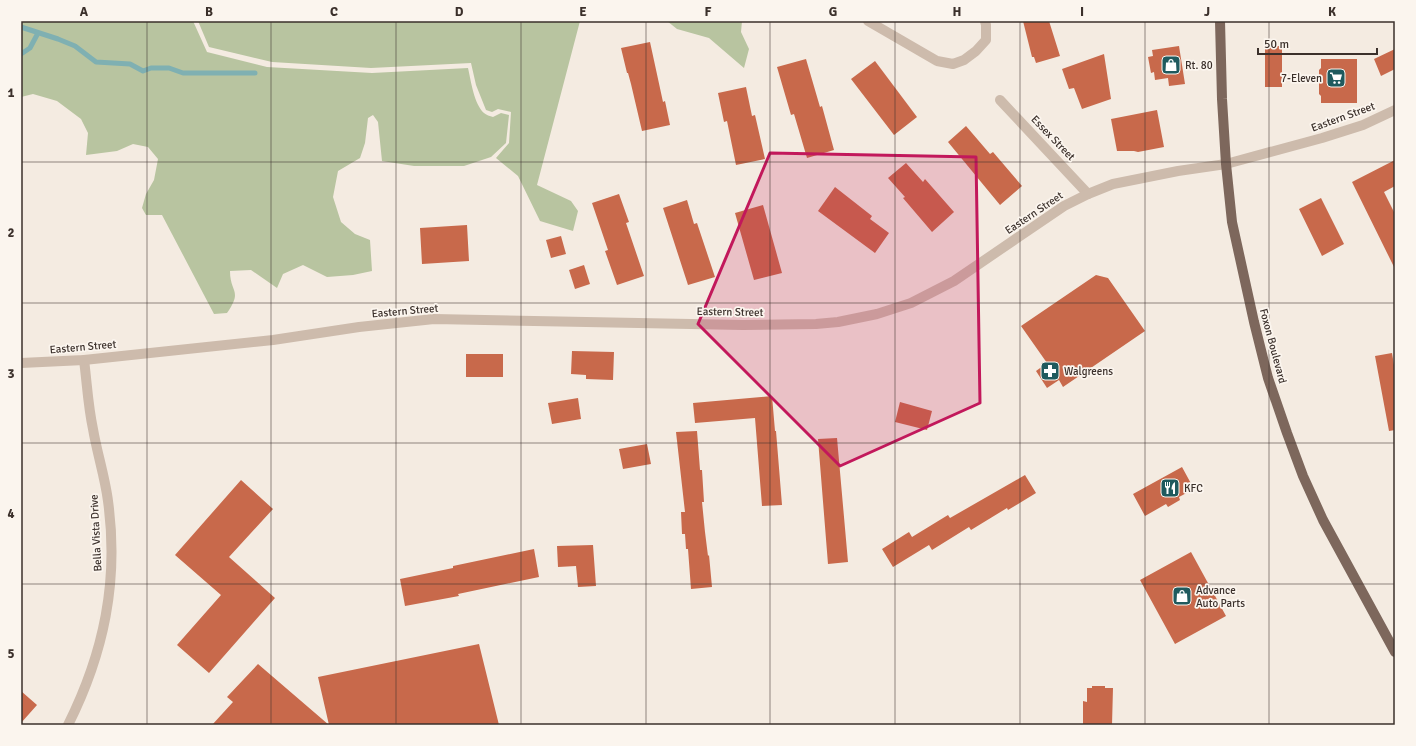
<svg xmlns="http://www.w3.org/2000/svg" width="1416" height="746" font-family="Signika,sans-serif">
<style>
.green{fill:#b8c4a0}
.lines{fill:none;stroke-linecap:round;stroke-linejoin:round}
.stream{stroke:#7fb0b2;stroke-width:5}
.building{fill:#c8694b}
.minor{stroke:#cdbbac;stroke-width:10}
.tertiary{stroke:#cdbbac;stroke-width:10}
.primary{stroke:#7d675c;stroke-width:10}
.marked{fill:#c2185b;fill-opacity:0.2;stroke:#c2185b;stroke-width:3;stroke-linejoin:round}
.grid{fill:none;stroke:#3b302b;stroke-width:1;stroke-opacity:0.55}
.labels{text-anchor:middle;dominant-baseline:central;stroke-width:3.5;stroke-linejoin:round;paint-order:stroke}
.poi-label{font-size:11px;fill:#3b302b;stroke:#fbf5ee;text-anchor:start}
.street-label{font-size:11px;fill:#3b302b;stroke:#fbf5ee}
.neatline{fill:none;stroke:#3b302b;stroke-width:1.5}
.grid-label{font-size:13px;text-anchor:middle;font-weight:bold;fill:#3b302b}
</style>
<rect width="100%" height="100%" fill="#f4ebe1"/>
<!-- green -->
<path class="green" d="M 21,21 L 193,21 L 207,52 L 267,67 L 372,73 L 468,68 C 471,81 474,104 484,113 C 486,115 490,116 493,117 L 501,113 L 509,115 L 506,143 L 491,157 L 464,166 L 414,166 L 382,161 L 378,122 L 373,115 L 368,118 L 365,143 L 360,158 L 338,171 L 333,197 L 341,222 L 355,234 L 370,240 L 372,271 L 353,275 L 327,277 L 303,265 L 283,274 L 277,288 L 251,270 L 230,271 C 230,293 243,290 227,313 L 214,314 L 162,215 L 146,215 L 142,208 L 146,194 L 154,180 L 158,159 L 148,147 L 133,144 L 117,151 L 86,155 L 88,133 L 81,119 L 57,101 L 33,94 L 21,97 Z
M 198,21 L 580,21 L 537,185 L 571,201 L 578,211 L 573,231 L 540,221 L 518,176 L 496,158 L 509,143 L 511,112 L 498,109 L 492,112 L 486,110 L 476,85 L 471,63 L 371,68 L 272,62 L 209,47 Z
M 667,21 L 742,21 L 741,32 L 749,49 L 744,68 L 709,38 L 677,29 Z"/>
<g class="lines">
<!-- stream -->
<path class="stream" d="M 21,27 L 58,39 L 75,46 L 96,62 L 130,64 L 143,71 L 151,68 L 169,68 L 183,73 L 255,73
M 21,54 L 30,48 L 38,33"/>
</g>
<!-- building -->
<path class="building" d="M 1023,21 L 1049,21 L 1060,56 L 1036,63 L 1034,57 L 1032,57 Z
M 650,42 L 663,102 L 665,101 L 670,125 L 642,131 L 631,84 L 628,73 L 627,73 L 621,48 Z
M 1179,46 L 1185,84 L 1169,86 L 1168,78 L 1155,80 L 1154,72 L 1151,73 L 1148,57 L 1153,56 L 1152,50 Z
M 1265,46 L 1282,46 L 1282,87 L 1265,87 Z
M 1395,49 L 1395,69 L 1381,76 L 1374,59 Z
M 1104,54 L 1111,99 L 1082,109 L 1074,88 L 1069,89 L 1062,69 Z
M 806,59 L 820,107 L 822,106 L 834,150 L 807,158 L 794,114 L 791,115 L 777,67 Z
M 1321,59 L 1357,59 L 1357,103 L 1321,103 L 1321,96 L 1319,94 L 1319,70 L 1321,68 Z
M 875,61 L 917,117 L 894,135 L 851,79 Z
M 746,87 L 752,116 L 755,115 L 765,159 L 736,165 L 727,121 L 724,122 L 718,93 Z
M 1157,110 L 1164,147 L 1138,152 L 1134,151 L 1117,151 L 1111,119 Z
M 966,126 L 990,154 L 993,152 L 1022,186 L 1000,205 L 948,142 Z
M 1395,160 L 1395,186 L 1384,192 L 1395,214 L 1395,269 L 1352,182 Z
M 906,163 L 923,182 L 925,179 L 954,212 L 932,232 L 903,198 L 905,197 L 888,178 Z
M 835,187 L 872,216 L 870,219 L 889,233 L 875,253 L 818,211 Z
M 619,194 L 629,222 L 626,223 L 644,276 L 617,285 L 605,251 L 608,250 L 592,203 Z
M 1321,198 L 1344,244 L 1322,256 L 1299,209 Z
M 687,200 L 694,224 L 697,223 L 715,277 L 688,285 L 663,208 Z
M 763,205 L 782,273 L 754,280 L 735,213 Z
M 467,225 L 469,261 L 422,264 L 420,228 Z
M 561,236 L 566,254 L 551,258 L 546,240 Z
M 584,265 L 590,284 L 575,289 L 569,270 Z
M 1096,275 L 1108,278 L 1145,331 L 1063,387 L 1059,380 L 1047,388 L 1036,371 L 1047,363 L 1021,326 Z
M 572,351 L 614,352 L 613,380 L 586,379 L 586,375 L 571,374 Z
M 1392,353 L 1395,371 L 1395,430 L 1389,431 L 1375,356 Z
M 466,354 L 503,354 L 503,377 L 466,377 Z
M 772,396 L 775,431 L 776,431 L 782,505 L 762,506 L 755,418 L 695,423 L 693,403 Z
M 578,398 L 581,419 L 552,424 L 548,403 Z
M 900,402 L 932,411 L 927,430 L 895,422 Z
M 697,431 L 700,470 L 702,470 L 704,502 L 702,502 L 705,532 L 708,556 L 709,555 L 712,587 L 691,589 L 688,549 L 686,549 L 685,534 L 682,534 L 681,512 L 685,512 L 676,432 Z
M 837,438 L 848,562 L 828,564 L 818,439 Z
M 647,444 L 651,464 L 623,469 L 619,449 Z
M 1182,467 L 1194,489 L 1179,497 L 1180,500 L 1168,507 L 1166,504 L 1145,516 L 1133,494 Z
M 1025,475 L 1036,493 L 1008,510 L 1007,508 L 971,530 L 969,527 L 932,550 L 929,545 L 893,567 L 882,549 L 909,532 L 912,537 L 948,515 L 950,518 Z
M 241,480 L 273,509 L 229,557 L 275,598 L 209,673 L 177,645 L 221,595 L 175,555 Z
M 593,545 L 596,586 L 578,587 L 576,566 L 558,567 L 557,546 Z
M 534,549 L 539,577 L 458,594 L 459,596 L 405,606 L 400,579 L 453,568 L 453,566 Z
M 1191,552 L 1226,616 L 1175,644 L 1140,580 Z
M 479,644 L 499,725 L 329,725 L 318,677 Z
M 258,664 L 329,725 L 212,725 L 233,702 L 227,697 Z
M 1092,686 L 1105,686 L 1105,688 L 1113,688 L 1112,725 L 1083,725 L 1083,701 L 1087,702 L 1087,688 L 1092,688 Z
M 21,691 L 37,705 L 21,723 Z"/>
<g class="lines">
<!-- minor -->
<path class="minor" d="M 868,21 L 937,61 L 953,64 L 964,60 L 976,51 L 986,40 L 986,25 L 985,21
M 1000,100 L 1088,194
M 1226,164 L 1322,138 L 1363,125 L 1395,110
M 68,725 C 104,653 119,581 108,501 C 105,477 97,453 93,429 C 88,406 87,383 84,360"/>
<!-- tertiary -->
<path class="tertiary" d="M 21,363 L 84,360 L 273,340 L 359,327 L 434,319 L 743,325 L 816,324 L 838,322 L 877,314 L 911,303 L 954,281 L 1064,206 L 1088,194 L 1113,184 L 1178,171 L 1226,164"/>
<!-- primary -->
<path class="primary" d="M 1220,21 L 1222,99 L 1226,164 L 1232,222 L 1254,322 L 1268,378 L 1287,433 L 1303,476 L 1323,520 L 1395,652"/>
</g>
<!-- marked area -->
<path class="marked" d="M 770,153 L 976,157 L 980,403 L 840,466 L 698,324 Z"/>
<!-- grid -->
<path class="grid" d="M 147,21 L 147,725M 271,21 L 271,725M 396,21 L 396,725M 521,21 L 521,725M 646,21 L 646,725M 770,21 L 770,725M 895,21 L 895,725M 1020,21 L 1020,725M 1145,21 L 1145,725M 1269,21 L 1269,725M 21,162 L 1395,162M 21,303 L 1395,303M 21,443 L 1395,443M 21,584 L 1395,584"/>
<!-- icons -->
<defs>
<g id="shop-square" transform="scale(1)"><rect x="-9" y="-9" width="18" height="18" rx="4" fill="#1f5a5e" stroke="#fbf5ee"/><path d="M-5-2.5h2.3a2.7 3.5 0 0 1 5.4 0H5L5.5 6h-11ZM-1.5-2.5h3a1.5 2.3 0 0 0-3 0Z" fill="#fff"/></g>
<g id="supermarket-square" transform="scale(1)"><rect x="-9" y="-9" width="18" height="18" rx="4" fill="#1f5a5e" stroke="#fbf5ee"/><path d="M-6-5.5h2.5l.6 2H6L4.5 2H-2.5L-4.4-4H-6ZM-1.5 3.2a1.3 1.3 0 1 0 .1 0ZM3 3.2a1.3 1.3 0 1 0 .1 0Z" fill="#fff"/></g>
<g id="pharmacy-square" transform="scale(1)"><rect x="-9" y="-9" width="18" height="18" rx="4" fill="#1f5a5e" stroke="#fbf5ee"/><path d="M-2-6h4v4h4v4h-4v4h-4v-4h-4v-4h4Z" fill="#fff"/></g>
<g id="restaurant-square" transform="scale(1)"><rect x="-9" y="-9" width="18" height="18" rx="4" fill="#1f5a5e" stroke="#fbf5ee"/><path d="M-5-6h1v4h1v-4h1v4h1v-4h1v5L-1.5 .5V6h-2V.5L-5-1ZM5-6V6H3V1.5H1.5Q1.5-4 5-6Z" fill="#fff"/></g>
</defs>
<g fill-rule="evenodd">
<use href="#shop-square" x="1171" y="65"/>
<use href="#supermarket-square" x="1336" y="78"/>
<use href="#pharmacy-square" x="1050" y="371"/>
<use href="#restaurant-square" x="1170" y="488"/>
<use href="#shop-square" x="1182" y="596"/>
</g>
<g class="labels">
<!-- poi labels -->
<g class="poi-label">
<text x="1185" y="65">Rt. 80</text>
<text x="1322" y="78" text-anchor="end">7-Eleven</text>
<text x="1064" y="371">Walgreens</text>
<text x="1184" y="488">KFC</text>
<text x="1196" y="590">Advance<tspan x="1196" dy="13">Auto Parts</tspan></text>
</g>
<!-- street labels -->
<g class="street-label">
<text transform="translate(1343 117) rotate(-20)">Eastern Street</text>
<text transform="translate(1053 138) rotate(46)">Essex Street</text>
<text transform="translate(1034 213) rotate(-34)">Eastern Street</text>
<text transform="translate(405 311) rotate(-5)">Eastern Street</text>
<text transform="translate(730 312) rotate(1)">Eastern Street</text>
<text transform="translate(1273 346) rotate(75)">Foxon Boulevard</text>
<text transform="translate(83 347) rotate(-5)">Eastern Street</text>
<text transform="translate(96 533) rotate(-93)">Bella Vista Drive</text>
</g>
</g>
<!-- border -->
<rect width="1416" height="746" fill="none" stroke="#fbf5ee" stroke-width="44"/>
<!-- scale -->
<path d="M1258 48v6h119v-6" fill="none" stroke="#3b302b" stroke-width="2"/>
<text x="1264" y="48" font-size="12" fill="#3b302b" stroke="#fbf5ee" stroke-width="3" paint-order="stroke">50 m</text>
<rect x="22" y="22" width="1372" height="702" class="neatline"/>
<g class="grid-label">
<text x="84" y="16">A</text>
<text x="209" y="16">B</text>
<text x="334" y="16">C</text>
<text x="459" y="16">D</text>
<text x="583" y="16">E</text>
<text x="708" y="16">F</text>
<text x="833" y="16">G</text>
<text x="957" y="16">H</text>
<text x="1082" y="16">I</text>
<text x="1207" y="16">J</text>
<text x="1332" y="16">K</text>
<text x="11" y="97">1</text>
<text x="11" y="237">2</text>
<text x="11" y="378">3</text>
<text x="11" y="518">4</text>
<text x="11" y="658">5</text>
</g>
</svg>
